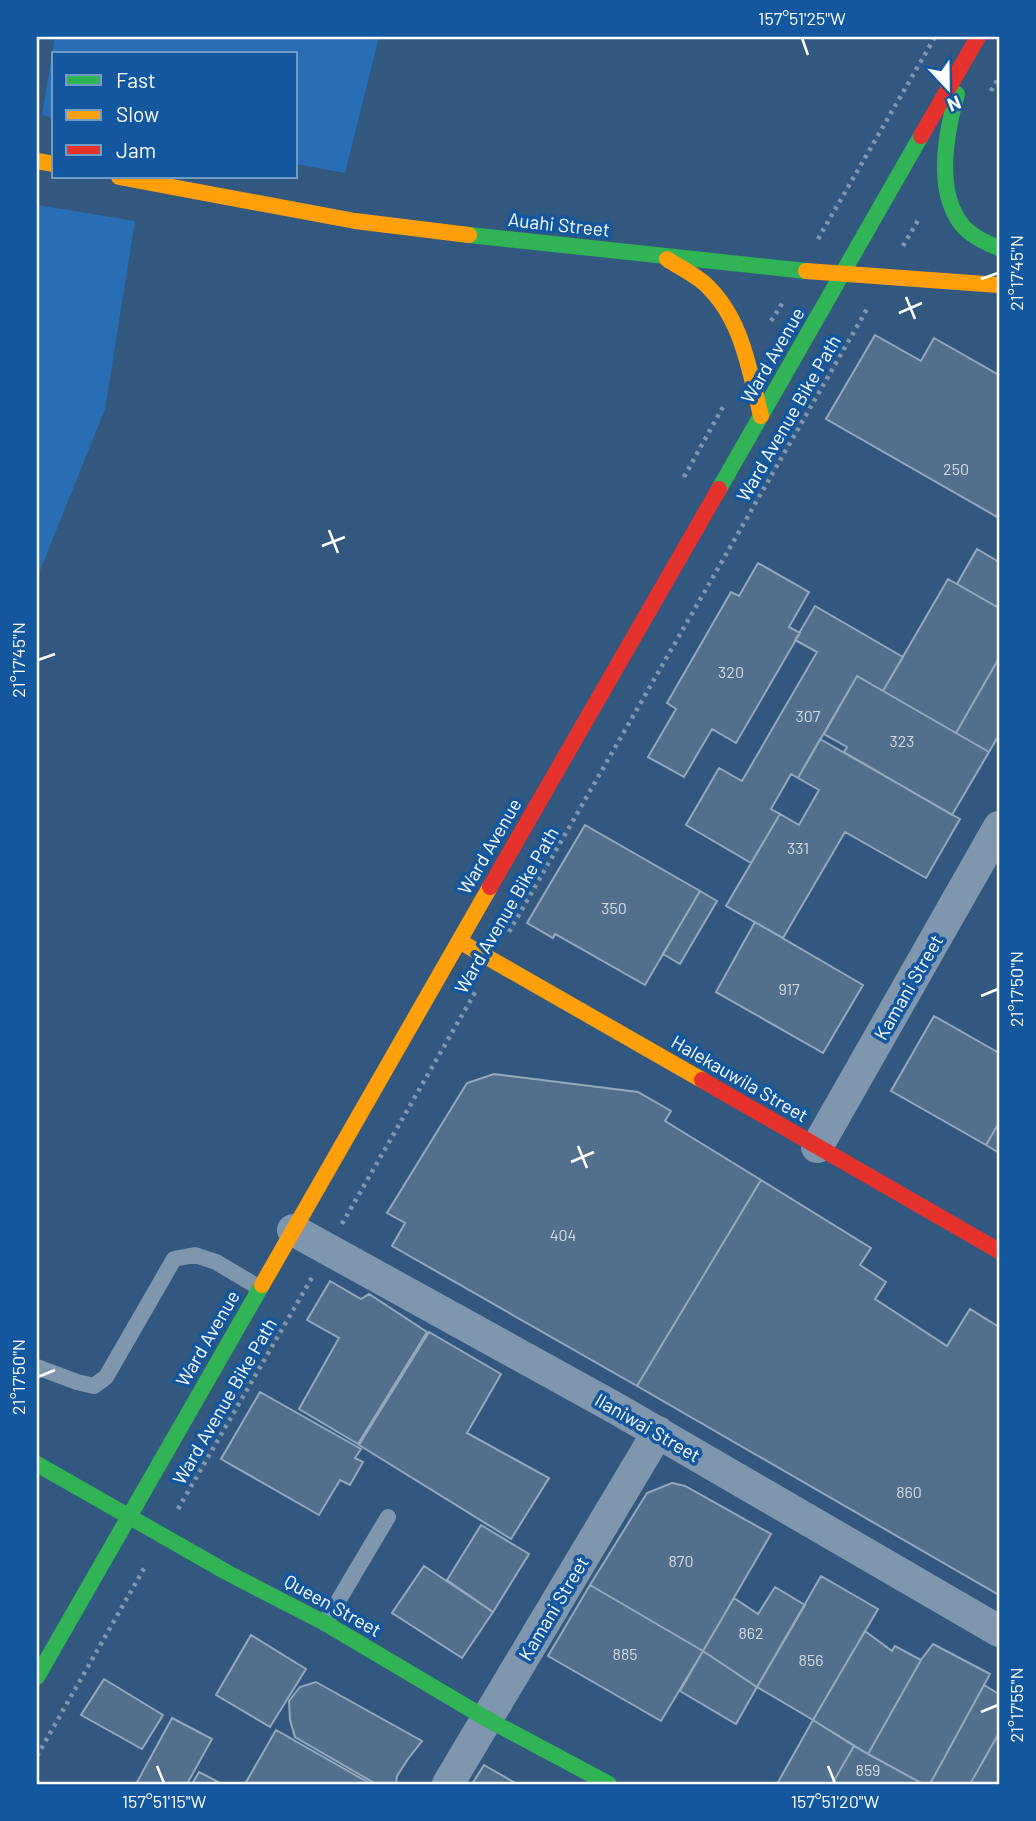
<svg xmlns="http://www.w3.org/2000/svg" width="1036" height="1821" font-family="Barlow,sans-serif">
<style>
.green{fill:#286eb5}
.building{fill:#52708e;stroke:#93a8bd;stroke-width:2}
.lines{fill:none;stroke-linecap:round;stroke-linejoin:round}
.path{stroke:#7e97af;stroke-width:4.5;stroke-dasharray:3.5 5;stroke-linecap:butt}
.lane{stroke:#7e97af;stroke-width:16}
.street{stroke:#7e97af;stroke-width:32}
.fast{stroke:#30b455;stroke-width:16}
.slow{stroke:#ff9f0a;stroke-width:16}
.jam{stroke:#e5322d;stroke-width:16}
.ticks{fill:none;stroke:#fff;stroke-width:2.5}
.labels{text-anchor:middle;dominant-baseline:central;stroke-width:7;stroke-linejoin:round;paint-order:stroke}
.number-label{font-size:16px;fill:#d4dbe3}
.street-label{font-size:19px;fill:#fff;stroke:#13579f}
.neatline{fill:none;stroke:#fff;stroke-width:2.5}
.ticks-label{font-size:18px;text-anchor:middle;fill:#fff}
</style>
<rect width="100%" height="100%" fill="#33587f"/>
<!-- green -->
<path class="green" d="M 55,37 L 379,37 L 345,173 L 296,164 L 296,54 L 54,54 L 54,118 L 42,115 Z
M 37,205 L 135,221 L 105,409 L 37,578 Z"/>
<!-- building -->
<path class="building" d="M 875,335 L 921,361 L 934,338 L 999,375 L 999,518 L 826,419 Z
M 977,549 L 999,562 L 999,608 L 957,584 Z
M 758,563 L 809,592 L 789,627 L 800,633 L 736,743 L 712,729 L 684,777 L 648,757 L 676,709 L 667,703 L 731,592 L 739,596 Z
M 948,579 L 999,608 L 999,658 L 956,733 L 883,691 Z
M 815,606 L 903,657 L 883,691 L 857,676 L 798,778 L 791,774 L 771,809 L 780,814 L 751,863 L 686,825 L 719,768 L 742,781 L 817,652 L 795,640 Z
M 999,658 L 999,735 L 989,752 L 956,733 Z
M 857,676 L 989,752 L 952,815 L 844,752 L 847,747 L 824,734 Z
M 820,739 L 960,819 L 926,878 L 845,832 L 783,938 L 726,906 L 780,814 L 799,825 L 819,790 L 798,778 Z
M 585,825 L 700,891 L 645,985 L 555,934 L 553,938 L 527,923 Z
M 700,891 L 717,901 L 680,964 L 663,954 Z
M 755,922 L 863,985 L 823,1053 L 716,992 Z
M 934,1016 L 999,1053 L 999,1123 L 986,1145 L 891,1091 Z
M 494,1074 L 638,1092 L 671,1111 L 665,1121 L 761,1180 L 637,1386 L 392,1246 L 405,1223 L 387,1213 L 467,1083 Z
M 999,1123 L 999,1153 L 986,1145 Z
M 761,1180 L 871,1248 L 860,1265 L 886,1282 L 875,1299 L 947,1346 L 970,1309 L 999,1327 L 999,1595 L 637,1386 Z
M 330,1281 L 361,1299 L 369,1294 L 427,1332 L 358,1444 L 299,1409 L 339,1338 L 307,1320 Z
M 429,1332 L 501,1374 L 467,1433 L 549,1478 L 511,1539 L 359,1445 Z
M 260,1392 L 361,1449 L 355,1458 L 363,1462 L 350,1485 L 340,1480 L 319,1515 L 221,1459 Z
M 672,1483 L 685,1486 L 771,1534 L 703,1651 L 590,1585 L 647,1493 Z
M 481,1525 L 529,1554 L 493,1612 L 447,1580 Z
M 424,1566 L 493,1612 L 462,1658 L 392,1613 Z
M 821,1576 L 878,1609 L 813,1720 L 757,1687 Z
M 590,1585 L 703,1651 L 661,1721 L 548,1656 Z
M 775,1587 L 805,1605 L 757,1687 L 703,1651 L 734,1598 L 758,1614 Z
M 865,1631 L 892,1651 L 895,1646 L 921,1660 L 868,1754 L 813,1720 Z
M 251,1635 L 306,1669 L 270,1727 L 216,1695 Z
M 933,1644 L 990,1674 L 930,1784 L 923,1784 L 868,1754 L 921,1660 Z
M 703,1651 L 757,1687 L 736,1724 L 680,1691 Z
M 104,1679 L 163,1715 L 142,1749 L 81,1715 Z
M 316,1682 L 422,1741 L 408,1759 L 397,1776 L 396,1784 L 376,1784 L 295,1737 L 290,1720 L 289,1701 L 300,1687 Z
M 984,1685 L 999,1694 L 999,1733 L 970,1784 L 930,1784 Z
M 172,1718 L 212,1739 L 187,1784 L 136,1784 Z
M 813,1720 L 854,1746 L 832,1784 L 777,1784 Z
M 276,1730 L 371,1784 L 245,1784 Z
M 999,1733 L 999,1784 L 970,1784 Z
M 854,1746 L 868,1754 L 923,1784 L 832,1784 Z
M 484,1765 L 517,1784 L 472,1784 Z
M 199,1772 L 222,1784 L 192,1784 Z"/>
<g class="lines">
<!-- path -->
<path class="path" d="M 991,91 L 999,77
M 818,239 L 935,37
M 903,246 L 920,217
M 771,321 L 783,302
M 684,477 L 724,405
M 509,932 L 867,309
M 342,1224 L 477,989
M 178,1509 L 314,1274
M 37,1756 L 146,1565"/>
<!-- lane -->
<path class="lane" d="M 37,1367 L 77,1382 L 94,1386 L 106,1377 L 174,1259 L 195,1255 L 216,1262 L 260,1288
M 325,1623 L 388,1517"/>
<!-- street -->
<path class="street" d="M 817,1147 L 999,827
M 293,1230 L 617,1409 L 999,1631
M 448,1784 L 658,1432"/>
<!-- fast -->
<path class="fast" d="M 957,94 C 946,132 935,191 962,225 C 971,236 986,243 999,248
M 469,235 L 806,271
M 719,489 L 921,136
M 37,1464 L 228,1573 L 325,1623 L 487,1719 L 609,1784
M 37,1677 L 262,1285"/>
<!-- slow -->
<path class="slow" d="M 37,161 L 54,164
M 119,177 L 355,221 L 469,235
M 667,259 C 679,267 692,273 704,283 C 742,317 749,369 761,416
M 806,271 L 999,285
M 459,941 L 702,1080
M 262,1285 L 490,887"/>
<!-- jam -->
<path class="jam" d="M 921,136 L 978,37
M 490,887 L 719,489
M 702,1080 L 999,1251"/>
</g>
<!-- ticks -->
<path class="ticks" d="M 802,38 L 808,55M 981,279 L 998,273M 906,297 L 915,319M 899,313 L 922,303M 329,530 L 338,553M 322,546 L 345,537M 38,660 L 55,654M 981,996 L 998,989M 578,1146 L 587,1168M 571,1162 L 594,1152M 38,1377 L 55,1370M 981,1712 L 998,1705M 157,1766 L 164,1783M 828,1766 L 835,1783"/>
<g class="labels">
<!-- number labels -->
<g class="number-label">
<text x="956" y="468">250</text>
<text x="731" y="671">320</text>
<text x="808" y="715">307</text>
<text x="902" y="740">323</text>
<text x="798" y="847">331</text>
<text x="614" y="907">350</text>
<text x="789" y="988">917</text>
<text x="563" y="1234">404</text>
<text x="909" y="1491">860</text>
<text x="681" y="1560">870</text>
<text x="751" y="1632">862</text>
<text x="625" y="1653">885</text>
<text x="811" y="1659">856</text>
<text x="868" y="1769">859</text>
</g>
<!-- street labels -->
<g class="street-label">
<text transform="translate(559 224) rotate(6)">Auahi Street</text>
<text transform="translate(772 355) rotate(-60)">Ward Avenue</text>
<text transform="translate(788 418) rotate(-60)">Ward Avenue Bike Path</text>
<text transform="translate(489 846) rotate(-60)">Ward Avenue</text>
<text transform="translate(506 910) rotate(-60)">Ward Avenue Bike Path</text>
<text transform="translate(908 987) rotate(-60)">Kamani Street</text>
<text transform="translate(740 1078) rotate(30)">Halekauwila Street</text>
<text transform="translate(207 1338) rotate(-60)">Ward Avenue</text>
<text transform="translate(224 1401) rotate(-60)">Ward Avenue Bike Path</text>
<text transform="translate(648 1427) rotate(30)">Ilaniwai Street</text>
<text transform="translate(333 1605) rotate(29)">Queen Street</text>
<text transform="translate(553 1608) rotate(-59)">Kamani Street</text>
</g>
</g>
<!-- border -->
<rect width="1036" height="1821" fill="none" stroke="#13579f" stroke-width="77"/>
<!-- legend -->
<rect x="52" y="52" width="245" height="126" fill="#13579f" stroke="#719ac5" stroke-width="2"/>
<rect x="66" y="75" width="35" height="10" fill="#30b455" stroke="#719ac5" stroke-width="2"/>
<text x="116" y="88" font-size="21" fill="#ffffff">Fast</text>
<rect x="66" y="110" width="35" height="10" fill="#ff9f0a" stroke="#719ac5" stroke-width="2"/>
<text x="116" y="122" font-size="21" fill="#ffffff">Slow</text>
<rect x="66" y="145" width="35" height="10" fill="#e5322d" stroke="#719ac5" stroke-width="2"/>
<text x="116" y="158" font-size="21" fill="#ffffff">Jam</text>
<!-- north arrow -->
<g transform="translate(948 88) rotate(158)" stroke="#13579f" stroke-width="5" paint-order="stroke">
<path d="M0-5L12 26L0 18L-12 26Z" fill="#ffffff"/>
<text y="-10" font-size="19" font-weight="bold" text-anchor="middle" fill="#ffffff">N</text>
</g>
<rect x="38" y="38" width="960" height="1745" class="neatline"/>
<g class="ticks-label">
<text x="802" y="25">157°51'25"W</text>
<text transform="translate(1017 273) rotate(-90)" y="6">21°17'45"N</text>
<text transform="translate(19 660) rotate(-90)" y="6">21°17'45"N</text>
<text transform="translate(1017 989) rotate(-90)" y="6">21°17'50"N</text>
<text transform="translate(19 1377) rotate(-90)" y="6">21°17'50"N</text>
<text transform="translate(1017 1705) rotate(-90)" y="6">21°17'55"N</text>
<text x="164" y="1808">157°51'15"W</text>
<text x="835" y="1808">157°51'20"W</text>
</g>
</svg>
